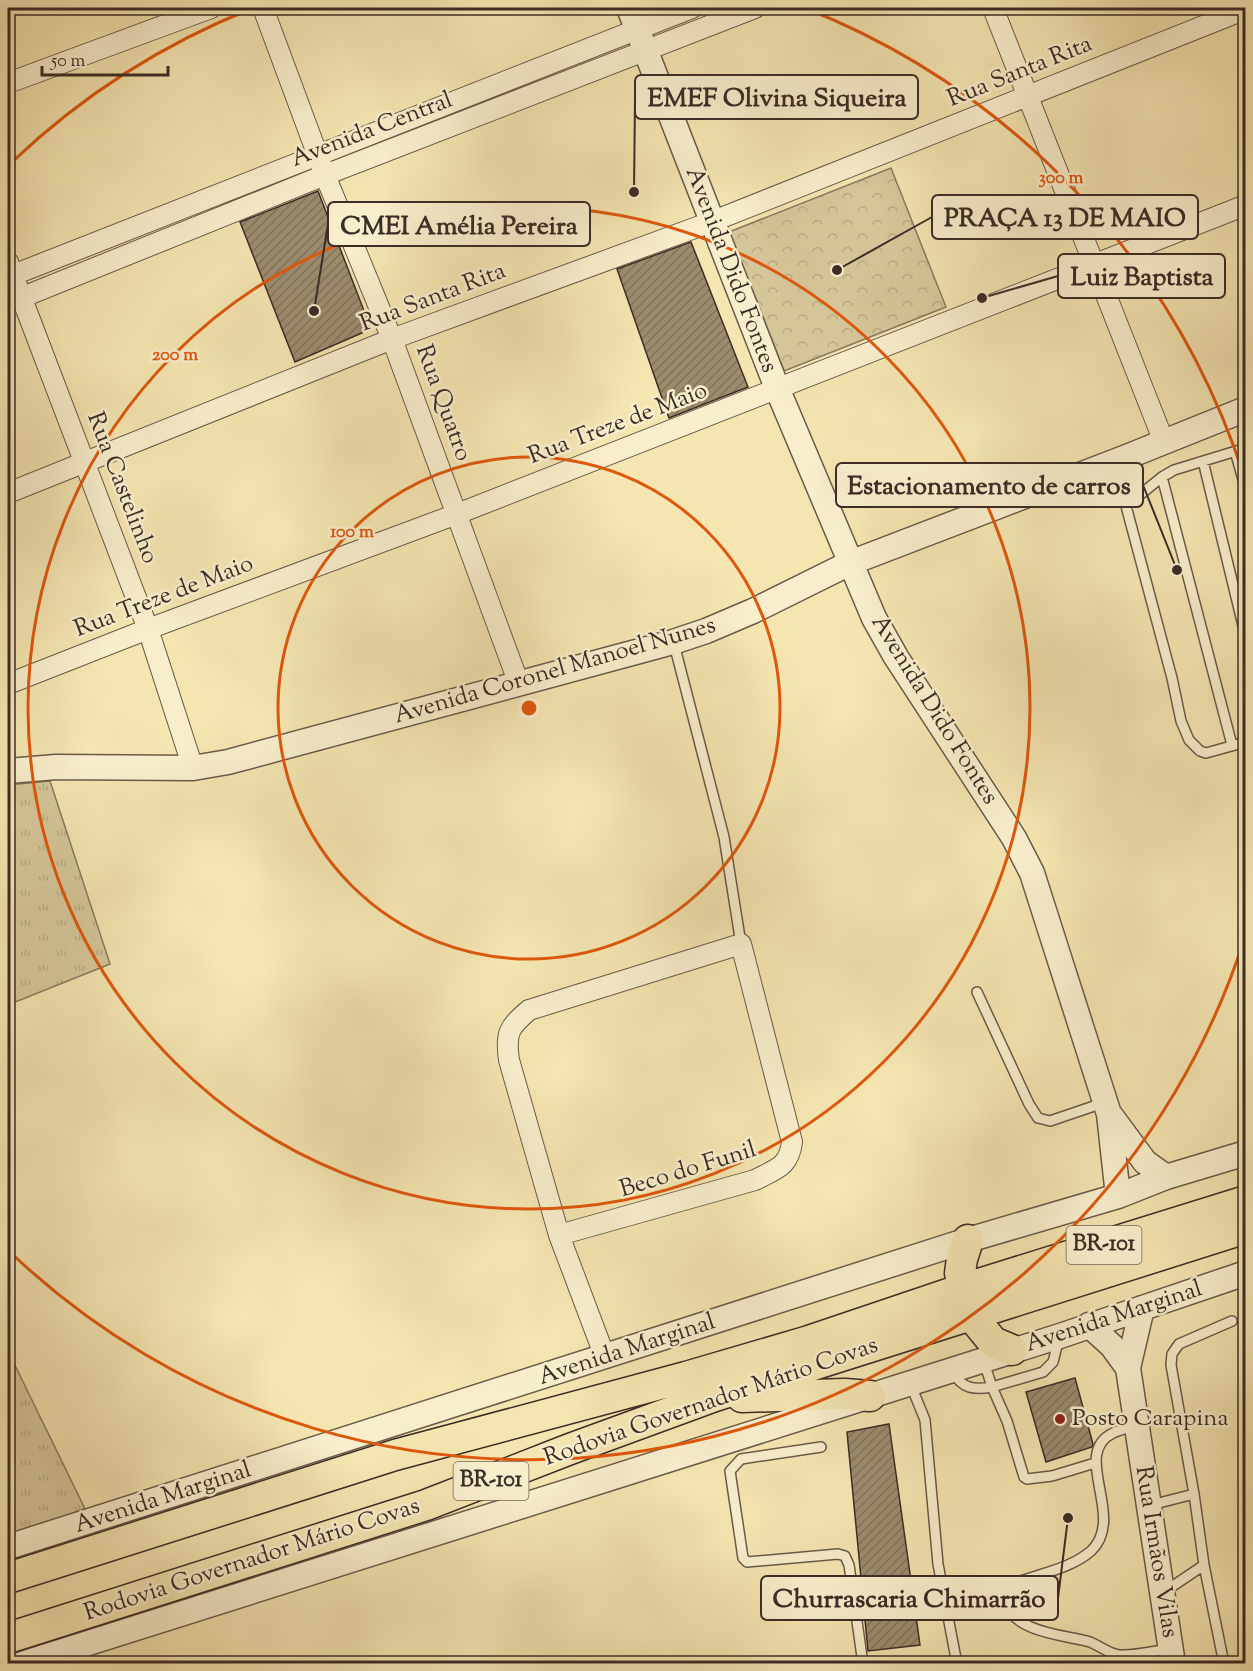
<svg xmlns="http://www.w3.org/2000/svg" width="1253" height="1671" font-family="'Sorts Mill Goudy',serif">
<style>
.grass{fill:url(#grass-tufts);stroke:#887960;stroke-width:1.5}
.forest{fill:url(#forest-crowns);stroke:#887960;stroke-width:1.5}
.building{fill:url(#building-hatch);stroke:#3b2c26;stroke-width:1.5}
.lines{fill:none;stroke-linecap:round;stroke-linejoin:round}
.service-casing{stroke:#695a49;stroke-width:12}
.minor-casing{stroke:#695a49;stroke-width:22}
.tertiary-casing{stroke:#695a49;stroke-width:27}
.primary-casing{stroke:#3b2c26;stroke-width:33}
.service{stroke:#f8eecc;stroke-width:9}
.minor{stroke:#f8eecc;stroke-width:20}
.tertiary{stroke:#f8eecc;stroke-width:24}
.primary{stroke:#f4e5b1;stroke-width:30}
.ring{fill:none;stroke:#df570d;stroke-width:3}
.poi-dot{fill:#8f2418;stroke:#f8eecc;stroke-width:2}
.labels{text-anchor:middle;dominant-baseline:central;stroke-width:5;stroke-linejoin:round;paint-order:stroke}
.shield{fill:#f8eecc;stroke:#746658;stroke-width:1.5}
.shield-label{font-size:22px;font-weight:bold;fill:#3b2c26}
.street-label{font-size:24px;fill:#3b2c26;stroke:#f8eecc}
.poi-label{font-size:24px;fill:#3b2c26;stroke:#f8eecc;text-anchor:start}
.centre{fill:#df570d;stroke:#f8eecc;stroke-width:3}
.ring-label{font-size:18px;text-anchor:middle;font-weight:bold;fill:#df570d;stroke:#f8eecc;stroke-width:5;stroke-linejoin:round;paint-order:stroke}
.leader{fill:none;stroke:#3b2c26;stroke-width:2}
.callout-dot{fill:#3b2c26;stroke:#f8eecc;stroke-width:2}
.callout{fill:#f8eecc;stroke:#3b2c26;stroke-width:2}
.callout-label{font-size:26px;text-anchor:middle;font-weight:bold;fill:#3b2c26}
</style>
<defs>
<pattern id="grass-tufts" width="24" height="20" patternUnits="userSpaceOnUse" patternTransform="scale(1.5)"><rect width="24" height="20" fill="#d5c699"/><path d="M3 7l-1-3M5 7V3M7 7l1-3M15 17l-1-3M17 17v-4M19 17l1-3" fill="none" stroke="#b8aa84"/></pattern>
<pattern id="forest-crowns" width="20" height="18" patternUnits="userSpaceOnUse" patternTransform="scale(1.5)"><rect width="20" height="18" fill="#d5c699"/><path d="M2 6a3 3 0 1 1 6 0M12 15a3 3 0 1 1 6 0" fill="none" stroke="#b8aa84"/></pattern>
<pattern id="building-hatch" width="6" height="6" patternUnits="userSpaceOnUse" patternTransform="scale(1.5)"><rect width="6" height="6" fill="#9b8c6e"/><path d="M-1 1l2-2M0 6l6-6M5 7l2-2" fill="none" stroke="#80735a"/></pattern>
</defs>
<rect width="100%" height="100%" fill="#f4e5b1"/>
<filter id="stains"><feTurbulence type="fractalNoise" baseFrequency=".00333" numOctaves="4"/><feColorMatrix values="0 0 0 0 .2 0 0 0 0 .09 0 0 0 0 .02 0 0 0 .5 -.17"/></filter>
<radialGradient id="worn" r=".72"><stop offset=".6" stop-color="#630" stop-opacity="0"/><stop offset="1" stop-color="#630" stop-opacity=".3"/></radialGradient>
<!-- grass -->
<path class="grass" d="M 50,781 L 110,964 L 8,1005 L 8,785 Z
M 8,1351 L 89,1517 L 8,1542 Z"/>
<!-- forest -->
<path class="forest" d="M 891,168 L 946,307 L 784,371 L 729,232 Z"/>
<!-- building -->
<path class="building" d="M 318,191 L 371,329 L 295,362 L 240,222 Z
M 691,242 L 748,387 L 669,418 L 617,269 Z
M 1075,1378 L 1093,1444 L 1092,1447 L 1046,1462 L 1026,1392 Z
M 889,1424 L 920,1645 L 868,1651 L 847,1432 Z"/>
<g class="lines">
<!-- service casing -->
<g class="service-casing">
<path id="service" d="M 1235,451 L 1246,490
M 1124,458 L 1129,477 L 1126,506 L 1172,678 L 1181,721 L 1189,740 L 1200,751 L 1206,753 L 1246,742
M 1203,461 L 1246,638
M 1162,477 L 1232,745
M 1126,506 L 1162,477 L 1174,470 L 1246,448
M 674,644 L 724,837 L 741,944
M 977,992 L 1029,1104 L 1038,1118 L 1050,1121 L 1103,1103
M 984,1362 L 992,1387 L 1043,1372 L 1053,1362 L 1059,1338
M 953,1372 C 962,1389 974,1390 992,1387 L 1007,1421 L 1024,1477 L 1027,1479 L 1052,1476 L 1095,1463
M 910,1383 L 925,1420 L 938,1564 L 957,1664
M 1134,1426 C 1127,1428 1119,1430 1113,1433 C 1070,1454 1127,1517 1091,1551 C 1069,1570 1036,1574 1011,1585 C 1006,1590 1005,1596 1006,1602 C 1013,1633 1066,1635 1090,1642 C 1100,1646 1109,1654 1120,1655 C 1135,1656 1154,1651 1170,1649
M 821,1447 L 741,1459 L 730,1471 L 743,1558 L 747,1562 L 838,1554 L 845,1556 L 849,1565 L 863,1664
M 1151,1505 L 1194,1494
M 1204,1565 L 1224,1664
M 1164,1592 L 1204,1565 L 1194,1494 L 1171,1365 L 1172,1354 L 1179,1344 L 1232,1321"/>
</g>
<!-- minor casing -->
<g class="minor-casing">
<path id="minor" d="M 263,8 L 325,175 L 392,339 L 519,684
M 993,8 L 1164,442
M 8,83 L 211,8
M 8,262 L 148,629 L 193,768
M 8,277 L 692,8
M 8,303 L 325,175 L 755,8
M 8,493 L 392,339 L 711,222 L 1246,9
M 8,684 L 148,629 L 457,514 L 1246,205
M 559,1235 L 755,1180 C 776,1169 789,1167 792,1142 L 741,944 L 529,1010 C 509,1027 505,1033 509,1060 L 559,1235 L 605,1357"/>
</g>
<!-- tertiary casing -->
<g class="tertiary-casing">
<path id="tertiary" d="M 629,8 L 777,388 L 874,618 L 896,657 L 1014,838 L 1032,873 L 1109,1114 L 1118,1196
M 8,771 L 56,767 L 193,768 L 228,762 L 673,642 L 706,631 L 753,611 L 850,563 L 1124,458 L 1246,409
M 1111,1116 L 1145,1162 L 1166,1177
M 1142,1308 L 1128,1368 L 1173,1664
M 1089,1325 L 1112,1346 L 1128,1368
M 8,1547 L 968,1240 L 1118,1196 L 1166,1177 L 1246,1153
M 22,1664 L 1060,1336 L 1246,1273"/>
</g>
<!-- primary casing -->
<g class="primary-casing">
<path id="primary" d="M 968,1240 L 962,1259 L 960,1273 L 970,1314 L 993,1342 L 1012,1350
M 742,1397 L 845,1394 L 870,1396
M 8,1578 L 395,1455 L 686,1377 L 809,1341 L 963,1289 L 1246,1201
M 8,1638 L 426,1505 L 570,1449 L 715,1396 L 1246,1228"/>
</g>
<!-- service -->
<use href="#service" class="service"/>
<!-- minor -->
<use href="#minor" class="minor"/>
<!-- tertiary -->
<use href="#tertiary" class="tertiary"/>
<!-- primary -->
<use href="#primary" class="primary"/>
</g>
<!-- distance rings -->
<g class="ring">
<circle cx="529" cy="708" r="251"/>
<circle cx="529" cy="708" r="501"/>
<path d="M1244 940A752 752 0 0 1 11 1253M11 163A752 752 0 0 1 253 8M805 8A752 752 0 0 1 1244 476"/>
</g>
<!-- markers -->
<circle class="poi-dot" cx="1060" cy="1419" r="6"/>
<g class="labels">
<!-- shield labels -->
<g class="shield">
<rect x="1066.5" y="1226" width="75" height="38" rx="4.5"/>
<rect x="453.5" y="1462" width="75" height="38" rx="4.5"/>
</g>
<g class="shield-label">
<text x="1104" y="1245">BR-101</text>
<text x="491" y="1481">BR-101</text>
</g>
<!-- street labels -->
<g class="street-label">
<text transform="translate(1020 72) rotate(-22)">Rua Santa Rita</text>
<text transform="translate(372 130) rotate(-21)">Avenida Central</text>
<text transform="translate(731 270) rotate(69)">Avenida Dido Fontes</text>
<text transform="translate(433 298) rotate(-21)">Rua Santa Rita</text>
<text transform="translate(443 403) rotate(70)">Rua Quatro</text>
<text transform="translate(618 424) rotate(-21)">Rua Treze de Maio</text>
<text transform="translate(122 488) rotate(69)">Rua Castelinho</text>
<text transform="translate(164 597) rotate(-21)">Rua Treze de Maio</text>
<text transform="translate(555 671) rotate(-16)">Avenida Coronel Manoel Nunes</text>
<text transform="translate(934 710) rotate(58)">Avenida Dido Fontes</text>
<text transform="translate(688 1170) rotate(-17)">Beco do Funil</text>
<text transform="translate(1114 1317) rotate(-18)">Avenida Marginal</text>
<text transform="translate(627 1350) rotate(-18)">Avenida Marginal</text>
<text transform="translate(711 1402) rotate(-19)">Rodovia Governador Mário Covas</text>
<text transform="translate(163 1498) rotate(-18)">Avenida Marginal</text>
<text transform="translate(1156 1552) rotate(81)">Rua Irmãos Vilas</text>
<text transform="translate(252 1560) rotate(-18)">Rodovia Governador Mário Covas</text>
</g>
<!-- poi labels -->
<g class="poi-label">
<text x="1072" y="1419">Posto Carapina</text>
</g>
</g>
<circle cx="529" cy="708" r="9" class="centre"/>
<g class="ring-label">
<text x="1061" y="183">300 m</text>
<text x="175" y="360">200 m</text>
<text x="352" y="537">100 m</text>
</g>
<!-- callouts -->
<path class="leader" d="M634 192L635 97M837 270L932 217M314 311L328 224M982 298L1058 276M1177 570L1143 485M1068 1518L1058 1598"/>
<g class="callout-dot">
<circle cx="634" cy="192" r="6"/>
<circle cx="837" cy="270" r="6"/>
<circle cx="314" cy="311" r="6"/>
<circle cx="982" cy="298" r="6"/>
<circle cx="1177" cy="570" r="6"/>
<circle cx="1068" cy="1518" r="6"/>
</g>
<g class="callout">
<rect x="635" y="75" width="283" height="44" rx="6"/>
<rect x="932" y="195" width="266" height="44" rx="6"/>
<rect x="328" y="202" width="262" height="44" rx="6"/>
<rect x="1058" y="254" width="167" height="44" rx="6"/>
<rect x="836" y="463" width="307" height="44" rx="6"/>
<rect x="761" y="1576" width="297" height="44" rx="6"/>
</g>
<g class="callout-label">
<text x="777" y="106">EMEF Olivina Siqueira</text>
<text x="1065" y="226">PRAÇA 13 DE MAIO</text>
<text x="459" y="234">CMEI Amélia Pereira</text>
<text x="1142" y="285">Luiz Baptista</text>
<text x="989" y="494">Estacionamento de carros</text>
<text x="909" y="1607">Churrascaria Chimarrão</text>
</g>
<!-- margin -->
<rect width="1253" height="1671" fill="none" stroke="#f4e5b1" stroke-width="30"/>
<rect x="9" y="9" width="1235" height="1653" fill="none" stroke="#3b2c26" stroke-width="3"/>
<rect x="15" y="15" width="1223" height="1641" fill="none" stroke="#3b2c26" stroke-width="1.5"/>
<!-- scale -->
<path d="M42 66v9h126v-9" fill="none" stroke="#3b2c26" stroke-width="3"/>
<text x="51" y="66" font-size="18" fill="#3b2c26" stroke="#f8eecc" stroke-width="4.5" paint-order="stroke">50 m</text>
<rect width="100%" height="100%" filter="url(#stains)"/>
<rect width="100%" height="100%" fill="url(#worn)"/>
</svg>
